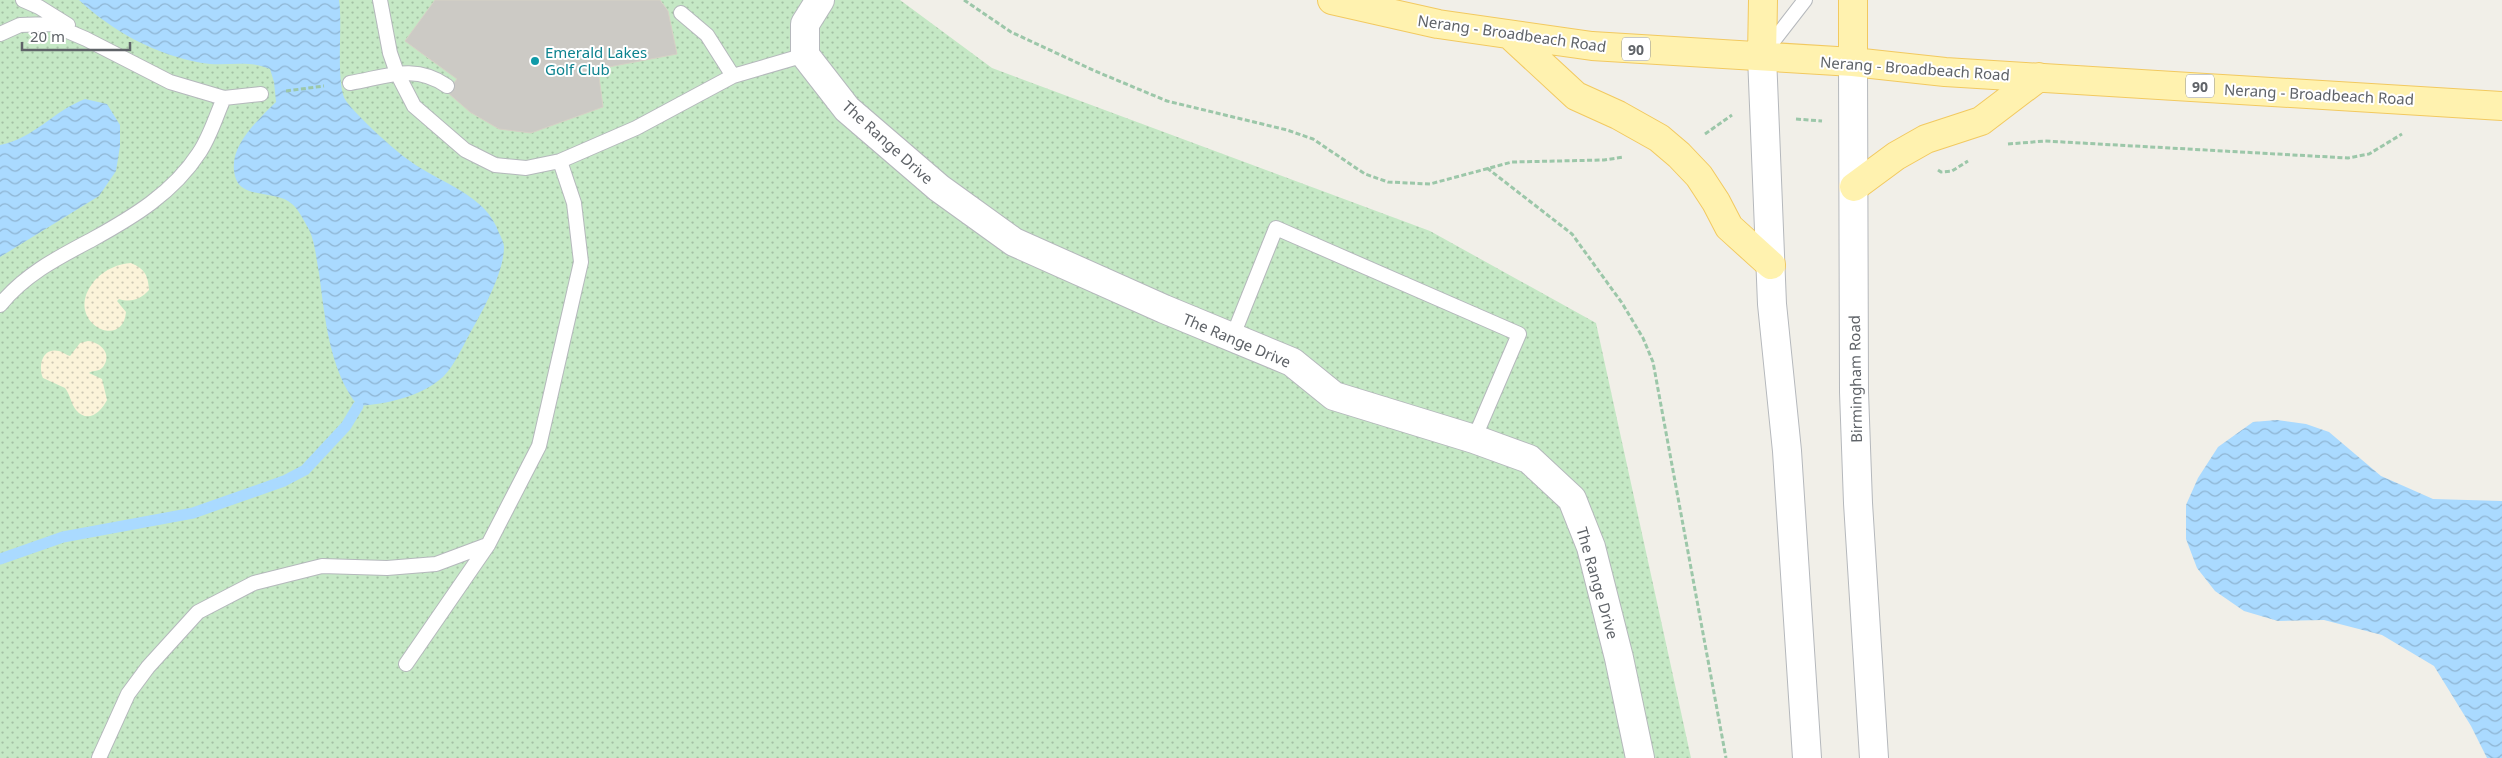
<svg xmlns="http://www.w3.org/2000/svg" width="2502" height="758" font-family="'Noto Sans',sans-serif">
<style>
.grass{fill:url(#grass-dots)}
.sand{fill:url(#sand-dots)}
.water{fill:url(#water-waves)}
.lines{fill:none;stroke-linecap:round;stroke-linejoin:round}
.stream{stroke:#aadaff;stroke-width:11}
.building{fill:#cccac5;stroke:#d6d1c6}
.service-casing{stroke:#b5b8bc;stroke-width:16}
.minor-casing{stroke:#b5b8bc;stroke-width:30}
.tertiary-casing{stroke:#b5b8bc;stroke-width:30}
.primary-casing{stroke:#f2c960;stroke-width:30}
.path{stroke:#9cc7a9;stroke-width:3;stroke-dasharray:5 2.5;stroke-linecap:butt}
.service{stroke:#fff;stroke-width:14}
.minor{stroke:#fff;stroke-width:28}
.tertiary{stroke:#fff;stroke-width:28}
.primary{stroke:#fff2af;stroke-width:28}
.culture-dot{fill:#0f9aa8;stroke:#fff;stroke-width:2}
.labels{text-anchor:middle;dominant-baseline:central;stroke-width:4;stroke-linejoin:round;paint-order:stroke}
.shield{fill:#fff;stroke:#8f9295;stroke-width:1}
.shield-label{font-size:14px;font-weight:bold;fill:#5f6368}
.street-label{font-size:15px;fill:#5f6368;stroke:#fff}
.culture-label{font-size:15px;fill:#0d838f;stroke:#fff;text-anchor:start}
</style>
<defs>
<pattern id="grass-dots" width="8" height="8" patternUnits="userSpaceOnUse" patternTransform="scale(1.25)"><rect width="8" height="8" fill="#c5e8c5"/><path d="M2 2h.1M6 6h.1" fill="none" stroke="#a3c0a4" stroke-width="1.8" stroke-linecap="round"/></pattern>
<pattern id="sand-dots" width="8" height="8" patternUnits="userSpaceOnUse" patternTransform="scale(1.25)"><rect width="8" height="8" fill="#fbf3d9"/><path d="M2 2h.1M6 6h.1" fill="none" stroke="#cec8b4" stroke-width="1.8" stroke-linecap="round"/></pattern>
<pattern id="water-waves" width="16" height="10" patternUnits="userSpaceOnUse" patternTransform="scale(1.25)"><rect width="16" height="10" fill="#aadaff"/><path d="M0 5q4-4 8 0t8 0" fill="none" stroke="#8eb4d2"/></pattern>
</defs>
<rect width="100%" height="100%" fill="#f1efe8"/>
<!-- grass -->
<path class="grass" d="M 0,0 L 900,0 L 992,68 L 1430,231 L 1596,323 L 1691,758 L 0,758 Z"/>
<!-- sand -->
<path class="sand" d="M 131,263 C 145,269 148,275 149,290 C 141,299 131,303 119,299 L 117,301 L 126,312 C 123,353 59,320 96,279 C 106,269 118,264 131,263 Z
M 88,341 C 100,342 113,354 103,367 C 99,372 93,370 89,373 L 102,379 L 107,400 C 101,412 88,424 76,410 C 71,404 70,394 65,388 L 43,378 C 38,366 42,347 59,351 C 63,352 66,355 70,356 L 80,343 Z"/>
<!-- water -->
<path class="water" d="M 79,0 L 339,0 C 343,23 335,86 346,101 C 357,116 395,151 410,161 C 441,184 486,194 499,233 C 501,237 504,243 504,247 C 504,273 482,312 469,335 C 462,348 454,366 443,377 C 420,397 387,404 358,406 C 329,370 325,317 319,273 C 316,258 315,239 307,226 C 303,219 298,209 292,204 C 278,190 243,199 236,179 C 225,149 257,121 276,102 L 274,82 L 270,69 C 247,59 226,67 202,63 C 156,55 112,31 79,0 Z
M 85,99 L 107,104 L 120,125 L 120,146 L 116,171 L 99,196 L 0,257 L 0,145 C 35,138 53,111 85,99 Z
M 2277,420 L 2306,424 L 2329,432 L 2381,476 L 2433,499 L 2502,501 L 2502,758 L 2487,758 L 2471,726 L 2434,666 L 2382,635 L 2324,620 L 2278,621 L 2244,611 L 2215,591 L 2197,568 L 2186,539 L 2186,505 L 2198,478 L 2218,447 L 2253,422 Z"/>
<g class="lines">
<!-- stream -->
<path class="stream" d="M 0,559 L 63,537 L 193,513 L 284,481 L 305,470 L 346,426 L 358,406"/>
</g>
<!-- building -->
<path class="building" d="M 435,0 L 660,0 L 668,11 L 677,54 L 598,69 L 603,107 L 531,133 L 499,129 L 470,112 L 447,92 L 457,79 L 405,41 Z"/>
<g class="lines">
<!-- service casing -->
<g class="service-casing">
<path id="service" d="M 23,0 L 39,7 L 68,25
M 380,0 L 390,53 L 397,73 L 414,106 L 465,150 L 495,165 L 526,168 L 560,161 L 636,128 L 733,76 L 805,55
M 681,13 L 707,35 L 733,76
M 0,34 L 20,25 L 51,24 L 86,39 L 170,82 L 224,98 L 261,94
M 1764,53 L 1805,0
M 350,83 C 386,77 414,63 447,86
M 0,305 C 25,274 59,257 93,239 C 133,217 173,193 199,153 C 210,137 216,116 224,98
M 1232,338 L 1276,228 L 1519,334 L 1474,439
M 406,664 L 488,545 L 539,446 L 581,262 L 574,203 L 560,161
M 99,758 L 128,694 L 148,667 L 198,612 L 254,583 L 322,566 L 387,568 L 436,564 L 487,545"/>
</g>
<!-- minor casing -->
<g class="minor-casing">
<path id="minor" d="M 820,0 L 805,24 L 805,55 L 847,109 L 939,188 L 1014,242 L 1164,309 L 1292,362 L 1334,396 L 1474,439 L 1529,459 L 1572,499 L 1591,547 L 1619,658 L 1640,758"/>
</g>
<!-- tertiary casing -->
<g class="tertiary-casing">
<path id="tertiary" d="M 1762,56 L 1772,304 L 1787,451 L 1807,758
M 1853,62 L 1854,392 L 1858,503 L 1874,758"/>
</g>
<!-- primary casing -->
<g class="primary-casing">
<path id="primary" d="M 1332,0 L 1438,24 L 1592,46 L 1853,62 L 1945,72 L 2502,106
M 1510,35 L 1576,96 L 1618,115 L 1659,138 L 1679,155 L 1699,176 L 1716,202 L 1729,227 L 1771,265
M 1762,56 L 1763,0
M 1853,62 L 1853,0
M 1854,187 L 1896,156 L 1926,139 L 1981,121 L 2039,77"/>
</g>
<!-- path -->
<path class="path" d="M 964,0 L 1011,32 L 1095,71 L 1167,101 L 1287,130 L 1313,139 L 1365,174 L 1388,182 L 1430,184 L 1512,162 L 1604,160 L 1624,157
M 286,91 L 324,86
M 1796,119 L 1822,121
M 1705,134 L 1732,115
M 2008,144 L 2045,141 L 2348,158 L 2369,154 L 2402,134
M 1487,168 L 1572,234 L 1622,303 L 1643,338 L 1653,362 L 1726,758
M 1938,170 L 1941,172 L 1952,171 L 1968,161"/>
<!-- service -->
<use href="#service" class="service"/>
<!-- minor -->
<use href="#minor" class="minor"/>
<!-- tertiary -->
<use href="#tertiary" class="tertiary"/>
<!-- primary -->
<use href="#primary" class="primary"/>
</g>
<!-- markers -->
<circle class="culture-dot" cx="535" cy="61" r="5"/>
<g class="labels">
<!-- shield labels -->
<g class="shield">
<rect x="1622" y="37.5" width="28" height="23" rx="4"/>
<rect x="2186" y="74.5" width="28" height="23" rx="4"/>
</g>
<g class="shield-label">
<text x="1636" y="49">90</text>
<text x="2200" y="86">90</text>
</g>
<!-- street labels -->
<g class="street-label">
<text transform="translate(1512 33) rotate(8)">Nerang - Broadbeach Road</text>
<text transform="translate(1915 68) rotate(4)">Nerang - Broadbeach Road</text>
<text transform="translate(2319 94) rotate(3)">Nerang - Broadbeach Road</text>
<text transform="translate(888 142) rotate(42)">The Range Drive</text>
<text transform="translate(1237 340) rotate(23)">The Range Drive</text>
<text transform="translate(1855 379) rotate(-91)">Birmingham Road</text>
<text transform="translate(1598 583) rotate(74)">The Range Drive</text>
</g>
<!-- culture labels -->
<g class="culture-label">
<text x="545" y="52">Emerald Lakes<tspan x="545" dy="17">Golf Club</tspan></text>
</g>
</g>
<!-- scale -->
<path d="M22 42v8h108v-8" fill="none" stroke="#5f6368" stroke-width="2.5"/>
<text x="30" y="42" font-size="15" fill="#5f6368" stroke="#ffffff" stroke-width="4" paint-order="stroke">20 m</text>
</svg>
